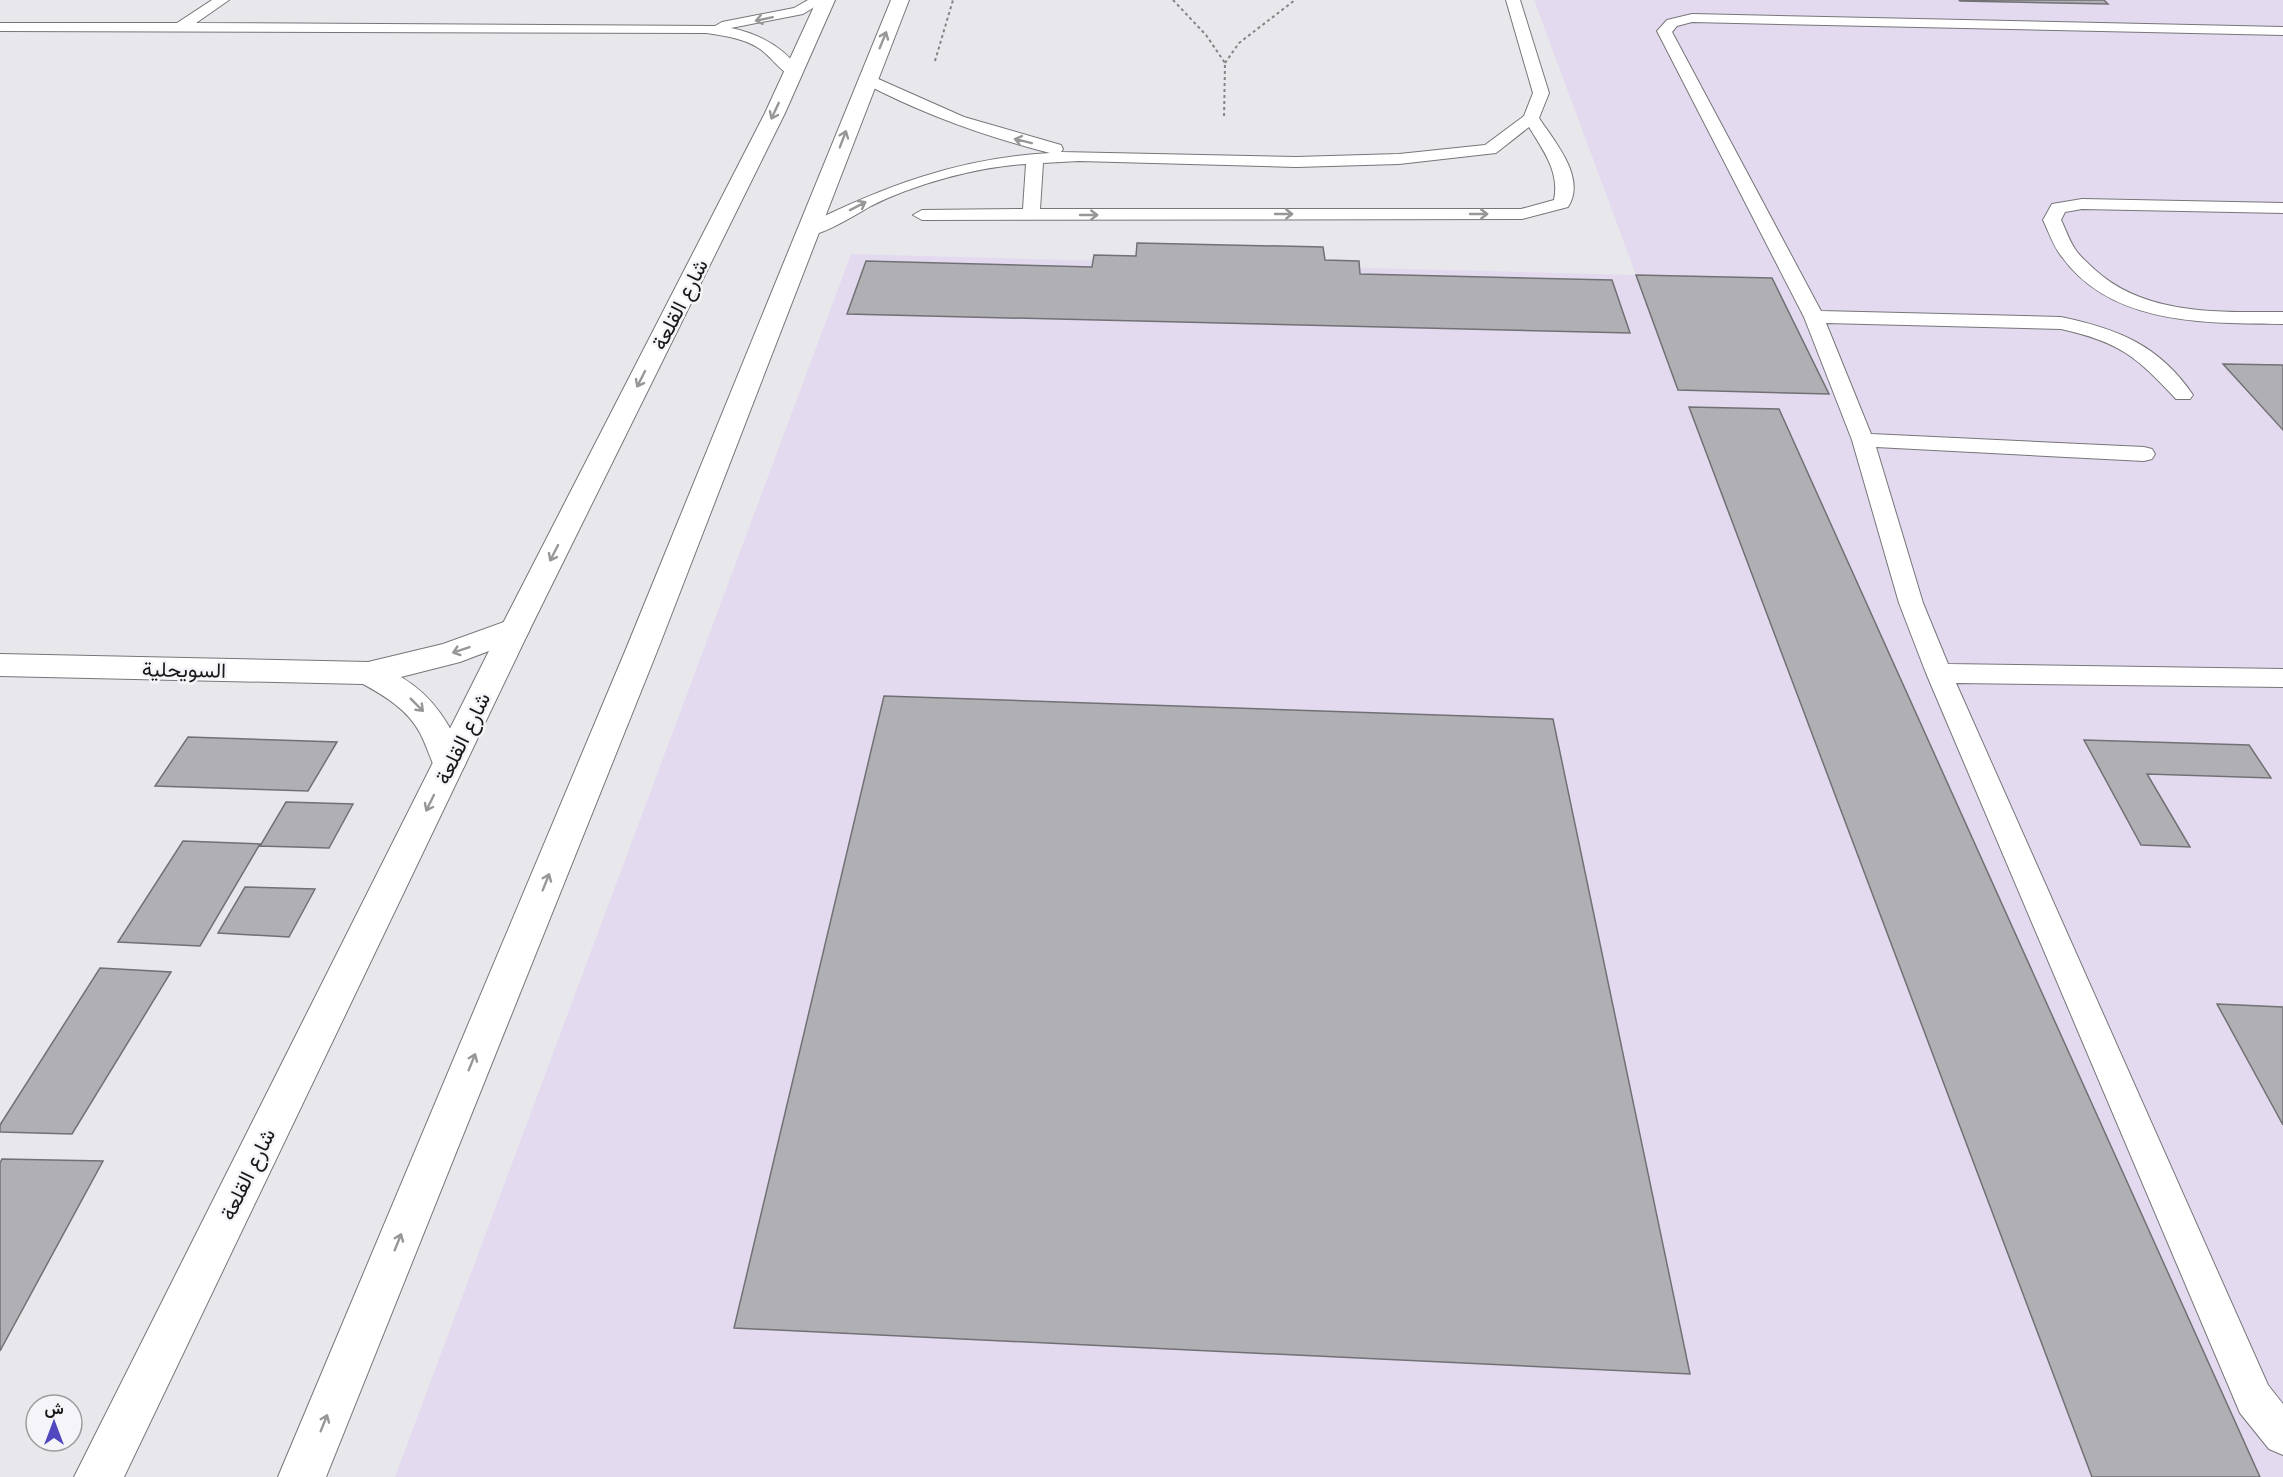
<svg xmlns="http://www.w3.org/2000/svg" width="2283" height="1477" font-family="'Open Sans',Vazirmatn,sans-serif">
<style>
.commercial{fill:#e3daef}
.building{fill:#b0b0b4;stroke:#717175;stroke-width:1.5}
.lines{fill:none;stroke-linecap:round;stroke-linejoin:round}
.lane-casing{stroke:#76767a;stroke-width:2}
.street-casing{stroke:#76767a;stroke-width:2}
.secondary-casing{stroke:#76767a;stroke-width:2}
.path{stroke:#848487;stroke-width:2;stroke-dasharray:3 3;stroke-linecap:butt}
.lane{fill:#fff;fill-rule:evenodd}
.street{fill:#fff;fill-rule:evenodd}
.secondary{fill:#fff;fill-rule:evenodd}
.oneway{stroke:#979798}
.labels{text-anchor:middle;dominant-baseline:central;stroke-width:5;stroke-linejoin:round;paint-order:stroke}
.street-label{font-size:21px;fill:#18181a;stroke:#f5f5f9}
</style>
<rect width="100%" height="100%" fill="#e8e8ec"/>
<!-- commercial -->
<path class="commercial" d="M 1534,0 L 2283,0 L 2283,1477 L 395,1477 L 851,254 L 1636,275 Z"/>
<!-- building -->
<path class="building" d="M 1959,0 L 2104,0 L 2108,4 L 1960,1 Z
M 1137,243 L 1323,247 L 1325,260 L 1359,261 L 1360,274 L 1612,280 L 1630,333 L 847,314 L 866,261 L 1092,267 L 1094,255 L 1136,256 Z
M 1636,275 L 1772,278 L 1829,394 L 1678,390 Z
M 2223,364 L 2283,365 L 2283,430 Z
M 1689,407 L 1779,409 L 2260,1477 L 2092,1477 Z
M 884,696 L 1553,719 L 1690,1374 L 734,1328 Z
M 188,737 L 337,742 L 308,791 L 155,786 Z
M 2084,740 L 2249,745 L 2271,778 L 2147,774 L 2190,847 L 2141,845 Z
M 286,802 L 353,804 L 329,848 L 260,846 Z
M 183,841 L 260,844 L 200,946 L 118,942 Z
M 245,887 L 315,889 L 289,937 L 218,933 Z
M 100,968 L 171,972 L 72,1134 L 0,1132 L 0,1125 Z
M 2217,1004 L 2283,1007 L 2283,1125 Z
M 2,1159 L 103,1161 L 0,1351 L 0,1163 Z"/>
<g class="lines">
<!-- lane casing -->
<g class="lane-casing">
<path id="lane" d="M 212,0 L 229,0 L 196,23 L 715,26 L 722,22 L 794,8 L 808,0 L 826,0 L 803,14 L 731,28 C 760,34 783,47 801,71 L 793,76 C 781,73 771,56 760,49 C 744,38 725,36 706,33 L 0,31 L 0,23 L 177,23 Z
M 1506,0 L 1520,0 L 1549,93 L 1539,118 C 1554,141 1587,178 1568,207 L 1522,219 L 922,220 L 913,215 L 922,210 L 1023,209 L 1026,164 C 977,167 915,184 871,206 C 855,215 816,240 800,236 L 797,232 L 800,228 C 882,187 958,158 1050,153 C 984,136 922,114 862,82 L 859,79 L 867,74 L 964,117 L 1061,145 L 1063,149 L 1061,152 L 1296,157 L 1399,154 L 1485,145 L 1524,116 L 1533,93 ZM 1529,127 C 1543,150 1560,172 1554,200 L 1521,209 L 1040,209 L 1043,163 L 1079,161 L 1296,167 L 1399,164 L 1496,153 Z
M 1692,14 L 2283,27 L 2283,35 L 1692,22 L 1677,26 L 1672,32 L 1821,311 L 2061,317 C 2118,329 2159,345 2193,395 L 2190,399 L 2176,399 C 2136,356 2119,342 2061,329 L 1826,323 L 1871,434 L 2144,447 L 2152,449 L 2155,454 L 2152,459 L 2144,461 L 1876,447 L 1923,603 L 1948,664 L 2283,669 L 2283,687 L 1956,683 L 2268,1385 L 2283,1404 L 2283,1455 L 2269,1449 L 2240,1413 L 1926,673 L 1899,603 L 1852,440 L 1804,317 L 1657,31 L 1667,20 Z
M 2082,199 L 2283,203 L 2283,213 L 2082,209 L 2065,212 L 2061,220 C 2066,230 2069,240 2075,249 C 2080,257 2088,263 2094,269 C 2145,316 2219,312 2283,312 L 2283,324 C 2207,323 2112,326 2062,257 C 2053,246 2049,232 2043,220 L 2052,204 Z"/>
</g>
<!-- street casing -->
<g class="street-casing">
<path id="street" d="M 515,618 L 526,621 L 530,629 L 526,637 L 460,662 L 401,677 C 435,697 452,727 466,763 L 461,772 L 449,776 L 437,772 C 430,759 427,746 420,733 C 408,710 385,696 363,684 L 0,676 L 0,654 L 368,662 L 443,644 Z"/>
</g>
<!-- secondary casing -->
<g class="secondary-casing">
<path id="secondary" d="M 817,0 L 835,0 L 785,113 L 530,629 L 124,1477 L 74,1477 L 500,629 L 765,113 Z
M 891,0 L 909,0 L 658,649 L 326,1477 L 278,1477 L 626,649 Z"/>
</g>
<!-- path -->
<path class="path" d="M 1173,0 L 1206,35 L 1225,63 L 1224,119
M 935,61 L 953,0
M 1225,63 L 1239,43 L 1295,0"/>
<!-- lane -->
<use href="#lane" class="lane"/>
<!-- street -->
<use href="#street" class="street"/>
<!-- secondary -->
<use href="#secondary" class="secondary"/>
</g>
<!-- one-way arrows -->
<defs><path id="oneway-shaft" d="M-6 0H5M1.5-3L5.5 0L1.5 3" fill="none" stroke-width="1.6" stroke-linecap="round" stroke-linejoin="round" transform="scale(1.5)"/></defs>
<g class="oneway">
<use href="#oneway-shaft" transform="translate(764 19) rotate(168)"/>
<use href="#oneway-shaft" transform="translate(883 40) rotate(-68)"/>
<use href="#oneway-shaft" transform="translate(775 111) rotate(115)"/>
<use href="#oneway-shaft" transform="translate(843 139) rotate(-69)"/>
<use href="#oneway-shaft" transform="translate(1023 141) rotate(-166)"/>
<use href="#oneway-shaft" transform="translate(858 206) rotate(-27)"/>
<use href="#oneway-shaft" transform="translate(1284 214)"/>
<use href="#oneway-shaft" transform="translate(1479 214)"/>
<use href="#oneway-shaft" transform="translate(1089 215)"/>
<use href="#oneway-shaft" transform="translate(641 379) rotate(117)"/>
<use href="#oneway-shaft" transform="translate(554 553) rotate(117)"/>
<use href="#oneway-shaft" transform="translate(461 650) rotate(161)"/>
<use href="#oneway-shaft" transform="translate(417 705) rotate(45)"/>
<use href="#oneway-shaft" transform="translate(430 803) rotate(116)"/>
<use href="#oneway-shaft" transform="translate(546 882) rotate(-68)"/>
<use href="#oneway-shaft" transform="translate(472 1062) rotate(-68)"/>
<use href="#oneway-shaft" transform="translate(398 1242) rotate(-68)"/>
<use href="#oneway-shaft" transform="translate(324 1423) rotate(-68)"/>
</g>
<g class="labels">
<!-- street labels -->
<g class="street-label">
<text transform="translate(679 304) rotate(-63)">شارع القلعة</text>
<text transform="translate(184 669) rotate(1)">السويحلية</text>
<text transform="translate(462 738) rotate(-64)">شارع القلعة</text>
<text transform="translate(247 1174) rotate(-64)">شارع القلعة</text>
</g>
</g>
<!-- north arrow -->
<g transform="translate(54 1423)"><circle r="28" fill="#f5f5f9" stroke="#9d9da0" stroke-width="1.5"/>
<path d="M0-4.5L10 22L0 15L-10 22Z" fill="#5148bf"/>
<text y="-9" font-size="16" font-weight="bold" text-anchor="middle" fill="#18181a">ش</text>
</g>
</svg>
